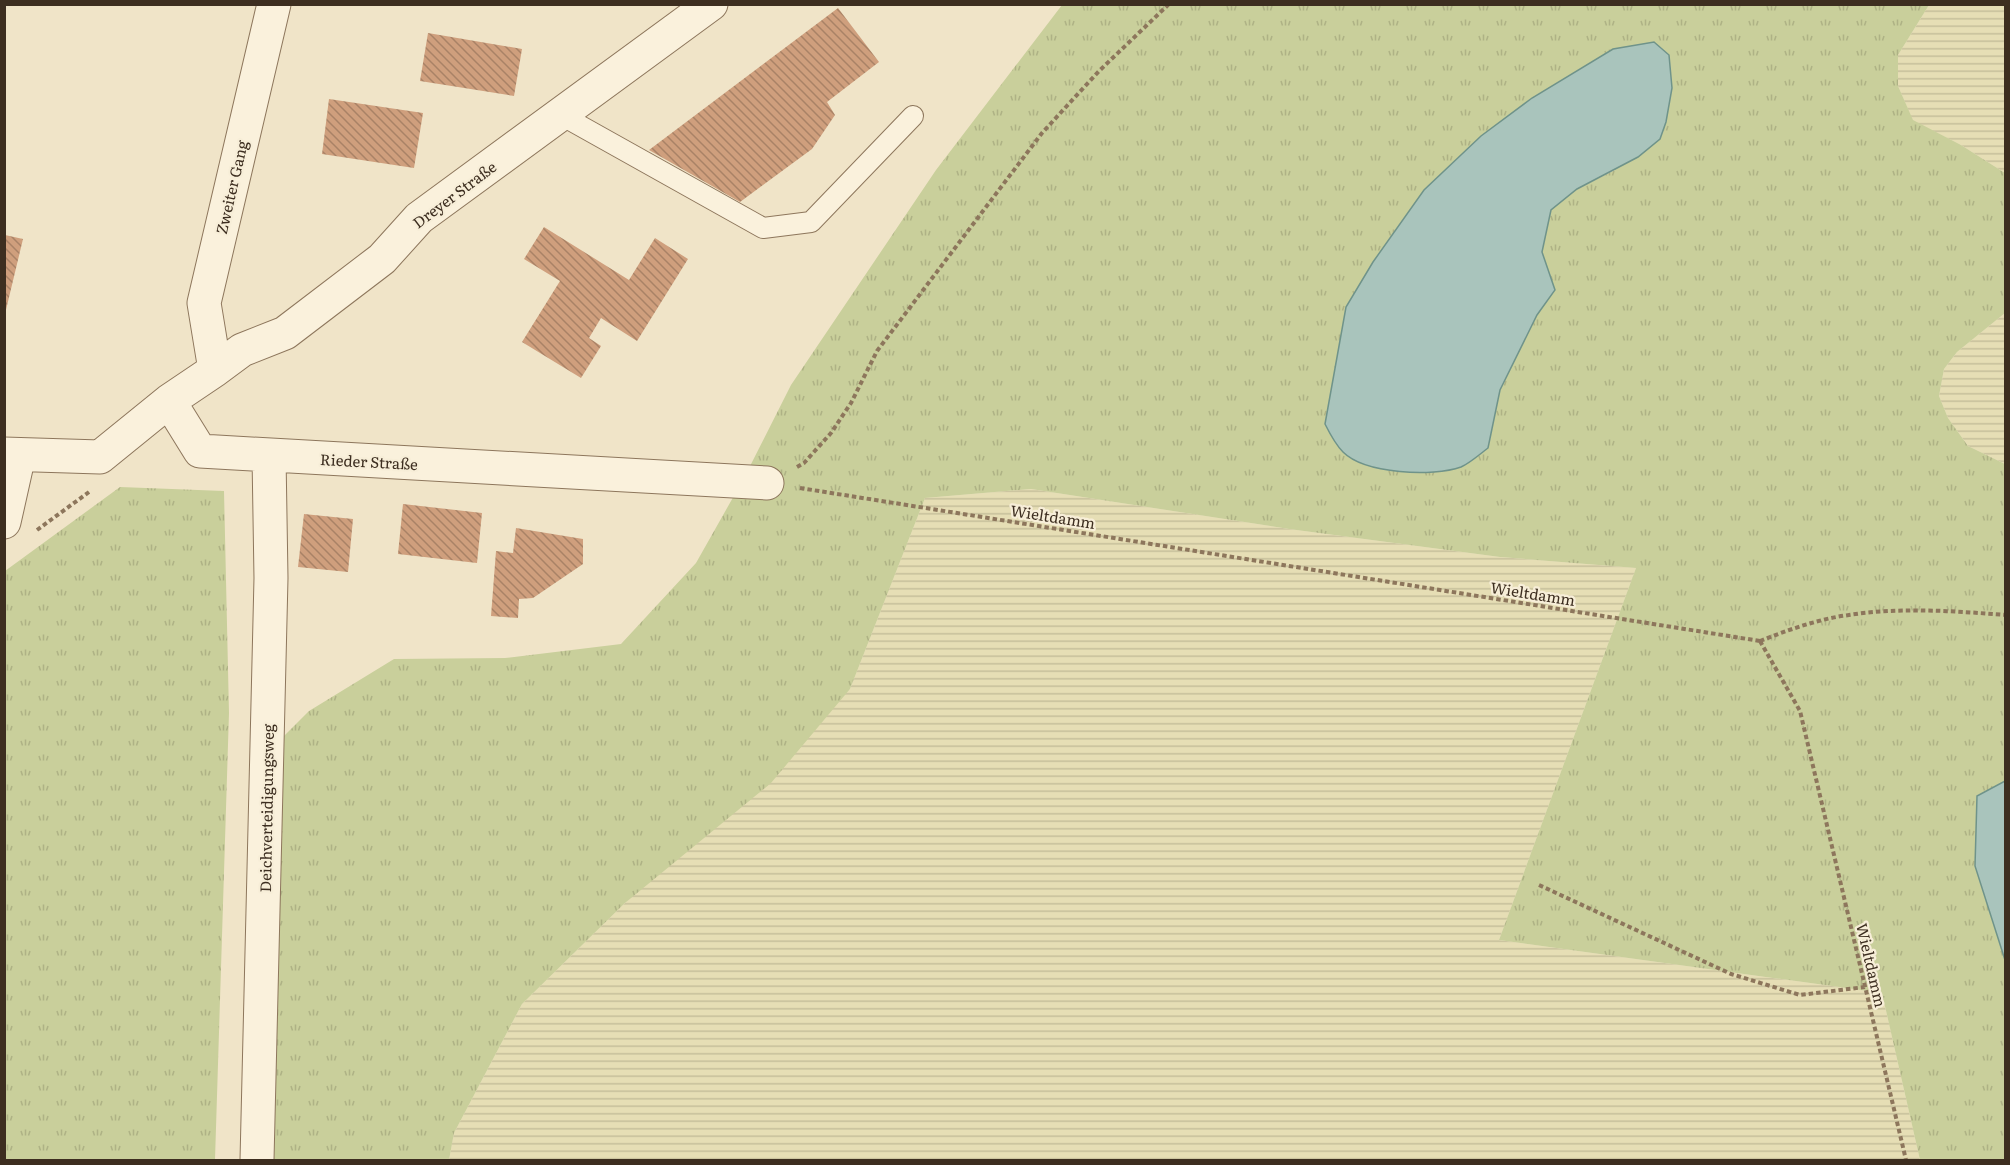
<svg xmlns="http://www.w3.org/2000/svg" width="2010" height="1165" font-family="Literata,serif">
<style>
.farmland{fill:url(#farmland-rules)}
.grass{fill:url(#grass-tufts);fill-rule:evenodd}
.water{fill:#a9c4bc;stroke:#6f938a;stroke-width:1.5}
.building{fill:url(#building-back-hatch)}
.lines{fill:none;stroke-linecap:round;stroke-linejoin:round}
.lane-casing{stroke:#8d765c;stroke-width:22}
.street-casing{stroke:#8d765c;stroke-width:35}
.path{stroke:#8d765c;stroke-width:4;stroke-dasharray:4.5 3;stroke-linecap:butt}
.lane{stroke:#faf1dc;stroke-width:20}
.street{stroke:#faf1dc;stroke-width:33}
.labels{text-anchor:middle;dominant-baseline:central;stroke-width:4.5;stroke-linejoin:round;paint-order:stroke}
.street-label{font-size:15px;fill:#3d2e20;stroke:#f7eed8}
</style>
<defs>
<pattern id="farmland-rules" width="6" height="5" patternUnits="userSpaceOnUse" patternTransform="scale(1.5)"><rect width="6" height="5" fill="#e6deb5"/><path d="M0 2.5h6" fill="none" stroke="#c6bf9b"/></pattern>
<pattern id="grass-tufts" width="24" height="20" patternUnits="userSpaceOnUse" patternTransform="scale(1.5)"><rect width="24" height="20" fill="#c9cf9b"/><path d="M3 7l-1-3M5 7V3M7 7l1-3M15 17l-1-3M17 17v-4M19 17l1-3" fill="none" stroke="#aeb285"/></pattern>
<pattern id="building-back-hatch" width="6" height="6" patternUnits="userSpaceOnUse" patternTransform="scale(1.5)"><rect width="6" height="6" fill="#cf9f7d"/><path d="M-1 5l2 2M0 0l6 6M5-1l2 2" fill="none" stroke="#a98266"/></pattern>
</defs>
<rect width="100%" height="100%" fill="#f0e4c8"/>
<!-- farmland -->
<path class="farmland" d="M 1929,5 L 2005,5 L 2005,173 L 1961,145 L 1913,121 L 1898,86 L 1898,55 Z
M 2005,313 L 2005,464 L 1968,446 L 1948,418 L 1939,396 L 1944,369 L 1957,352 Z
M 1031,489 L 1289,529 L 1500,557 L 1636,568 L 1499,940 L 1882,993 L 1920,1160 L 449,1160 L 454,1133 L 522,1004 L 625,903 L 850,689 L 925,498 Z"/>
<!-- grass -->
<path class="grass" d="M 1062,5 L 1929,5 L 1898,55 L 1898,86 L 1913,120 L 1961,145 L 2005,173 L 2005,313 L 1957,352 L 1944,369 L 1939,396 L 1948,418 L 1968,446 L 2005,464 L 2005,781 L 1978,796 L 1975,865 L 2005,960 L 2005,1160 L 1920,1160 L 1882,993 L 1499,940 L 1636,568 L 1500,557 L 1289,529 L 1031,489 L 925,498 L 850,689 L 771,783 L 625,903 L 522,1004 L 454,1133 L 449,1160 L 274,1160 L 282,738 L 309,711 L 394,659 L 505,658 L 621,644 L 696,563 L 744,478 L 791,385 L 936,170 ZM 1613,49 L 1615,170 L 1577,189 L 1551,210 L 1542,252 L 1555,290 L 1537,315 L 1500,390 L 1488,449 L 1346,307 L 1373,262 L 1424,190 L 1481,136 L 1532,98 Z
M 120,487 L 224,491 L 229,713 L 215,1160 L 5,1160 L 5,571 Z"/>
<!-- water -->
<path class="water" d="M 1654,42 L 1669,55 L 1672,88 L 1666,122 L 1660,139 L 1638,157 L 1577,189 L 1551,210 L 1542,252 L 1555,290 L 1537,315 L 1500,390 L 1488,448 C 1480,454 1470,463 1461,467 C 1433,477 1365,474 1343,452 C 1335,444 1330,434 1325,424 L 1346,307 L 1373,262 L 1424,190 L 1481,136 L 1532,98 L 1613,49 Z
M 2005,781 L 2005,960 L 1975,866 L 1977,796 Z"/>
<!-- building -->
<path class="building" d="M 838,8 L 879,62 L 827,102 L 835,115 L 812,149 L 740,202 L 649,150 Z
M 428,33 L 522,49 L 514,96 L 420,81 Z
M 329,99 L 423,113 L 414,168 L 322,154 Z
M 544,227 L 629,280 L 655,238 L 688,259 L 637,341 L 601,318 L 589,338 L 601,346 L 581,378 L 522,342 L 560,281 L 524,259 Z
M 5,235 L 23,239 L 5,314 Z
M 403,504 L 482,513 L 477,563 L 398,554 Z
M 304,514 L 353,519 L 348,572 L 298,567 Z
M 516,528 L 583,539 L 583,564 L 533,598 L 519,599 L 518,618 L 491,616 L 496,551 L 513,553 Z"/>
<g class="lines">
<!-- lane casing -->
<g class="lane-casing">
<path id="lane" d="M 561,115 L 763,228 L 811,222 L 913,116"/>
</g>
<!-- street casing -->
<g class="street-casing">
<path id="street" d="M 215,370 L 204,303 L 274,4
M 169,401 L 200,451 L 767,483
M 4,454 L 100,457 L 169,401 L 215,370 L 242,350 L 285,333 L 382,259 L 419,218 L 711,4
M 4,522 L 19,455
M 257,1160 L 271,578 L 269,456"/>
</g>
<!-- path -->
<path class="path" d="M 797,467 L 804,463 L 831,433 L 851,403 L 877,351 L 1042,133 L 1099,71 L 1169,4
M 800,488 L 1760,641
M 37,530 L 89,492
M 1760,641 L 1800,711 L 1906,1160
M 1760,641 C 1788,630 1818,619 1849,615 C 1900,607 1954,611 2006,615
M 1539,885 L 1731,974 L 1800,995 L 1865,987"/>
<!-- lane -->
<use href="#lane" class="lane"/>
<!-- street -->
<use href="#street" class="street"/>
</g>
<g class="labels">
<!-- street labels -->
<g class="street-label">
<text transform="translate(231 187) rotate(-77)">Zweiter Gang</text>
<text transform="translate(454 194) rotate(-37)">Dreyer Straße</text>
<text transform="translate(369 461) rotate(3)">Rieder Straße</text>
<text transform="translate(1053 516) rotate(9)">Wieltdamm</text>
<text transform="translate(1533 593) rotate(9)">Wieltdamm</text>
<text transform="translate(266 808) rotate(-89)">Deichverteidigungsweg</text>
<text transform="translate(1872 965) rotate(77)">Wieltdamm</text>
</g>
</g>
<!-- border -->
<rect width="2010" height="1165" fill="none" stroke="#3d2e20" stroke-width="12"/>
</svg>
